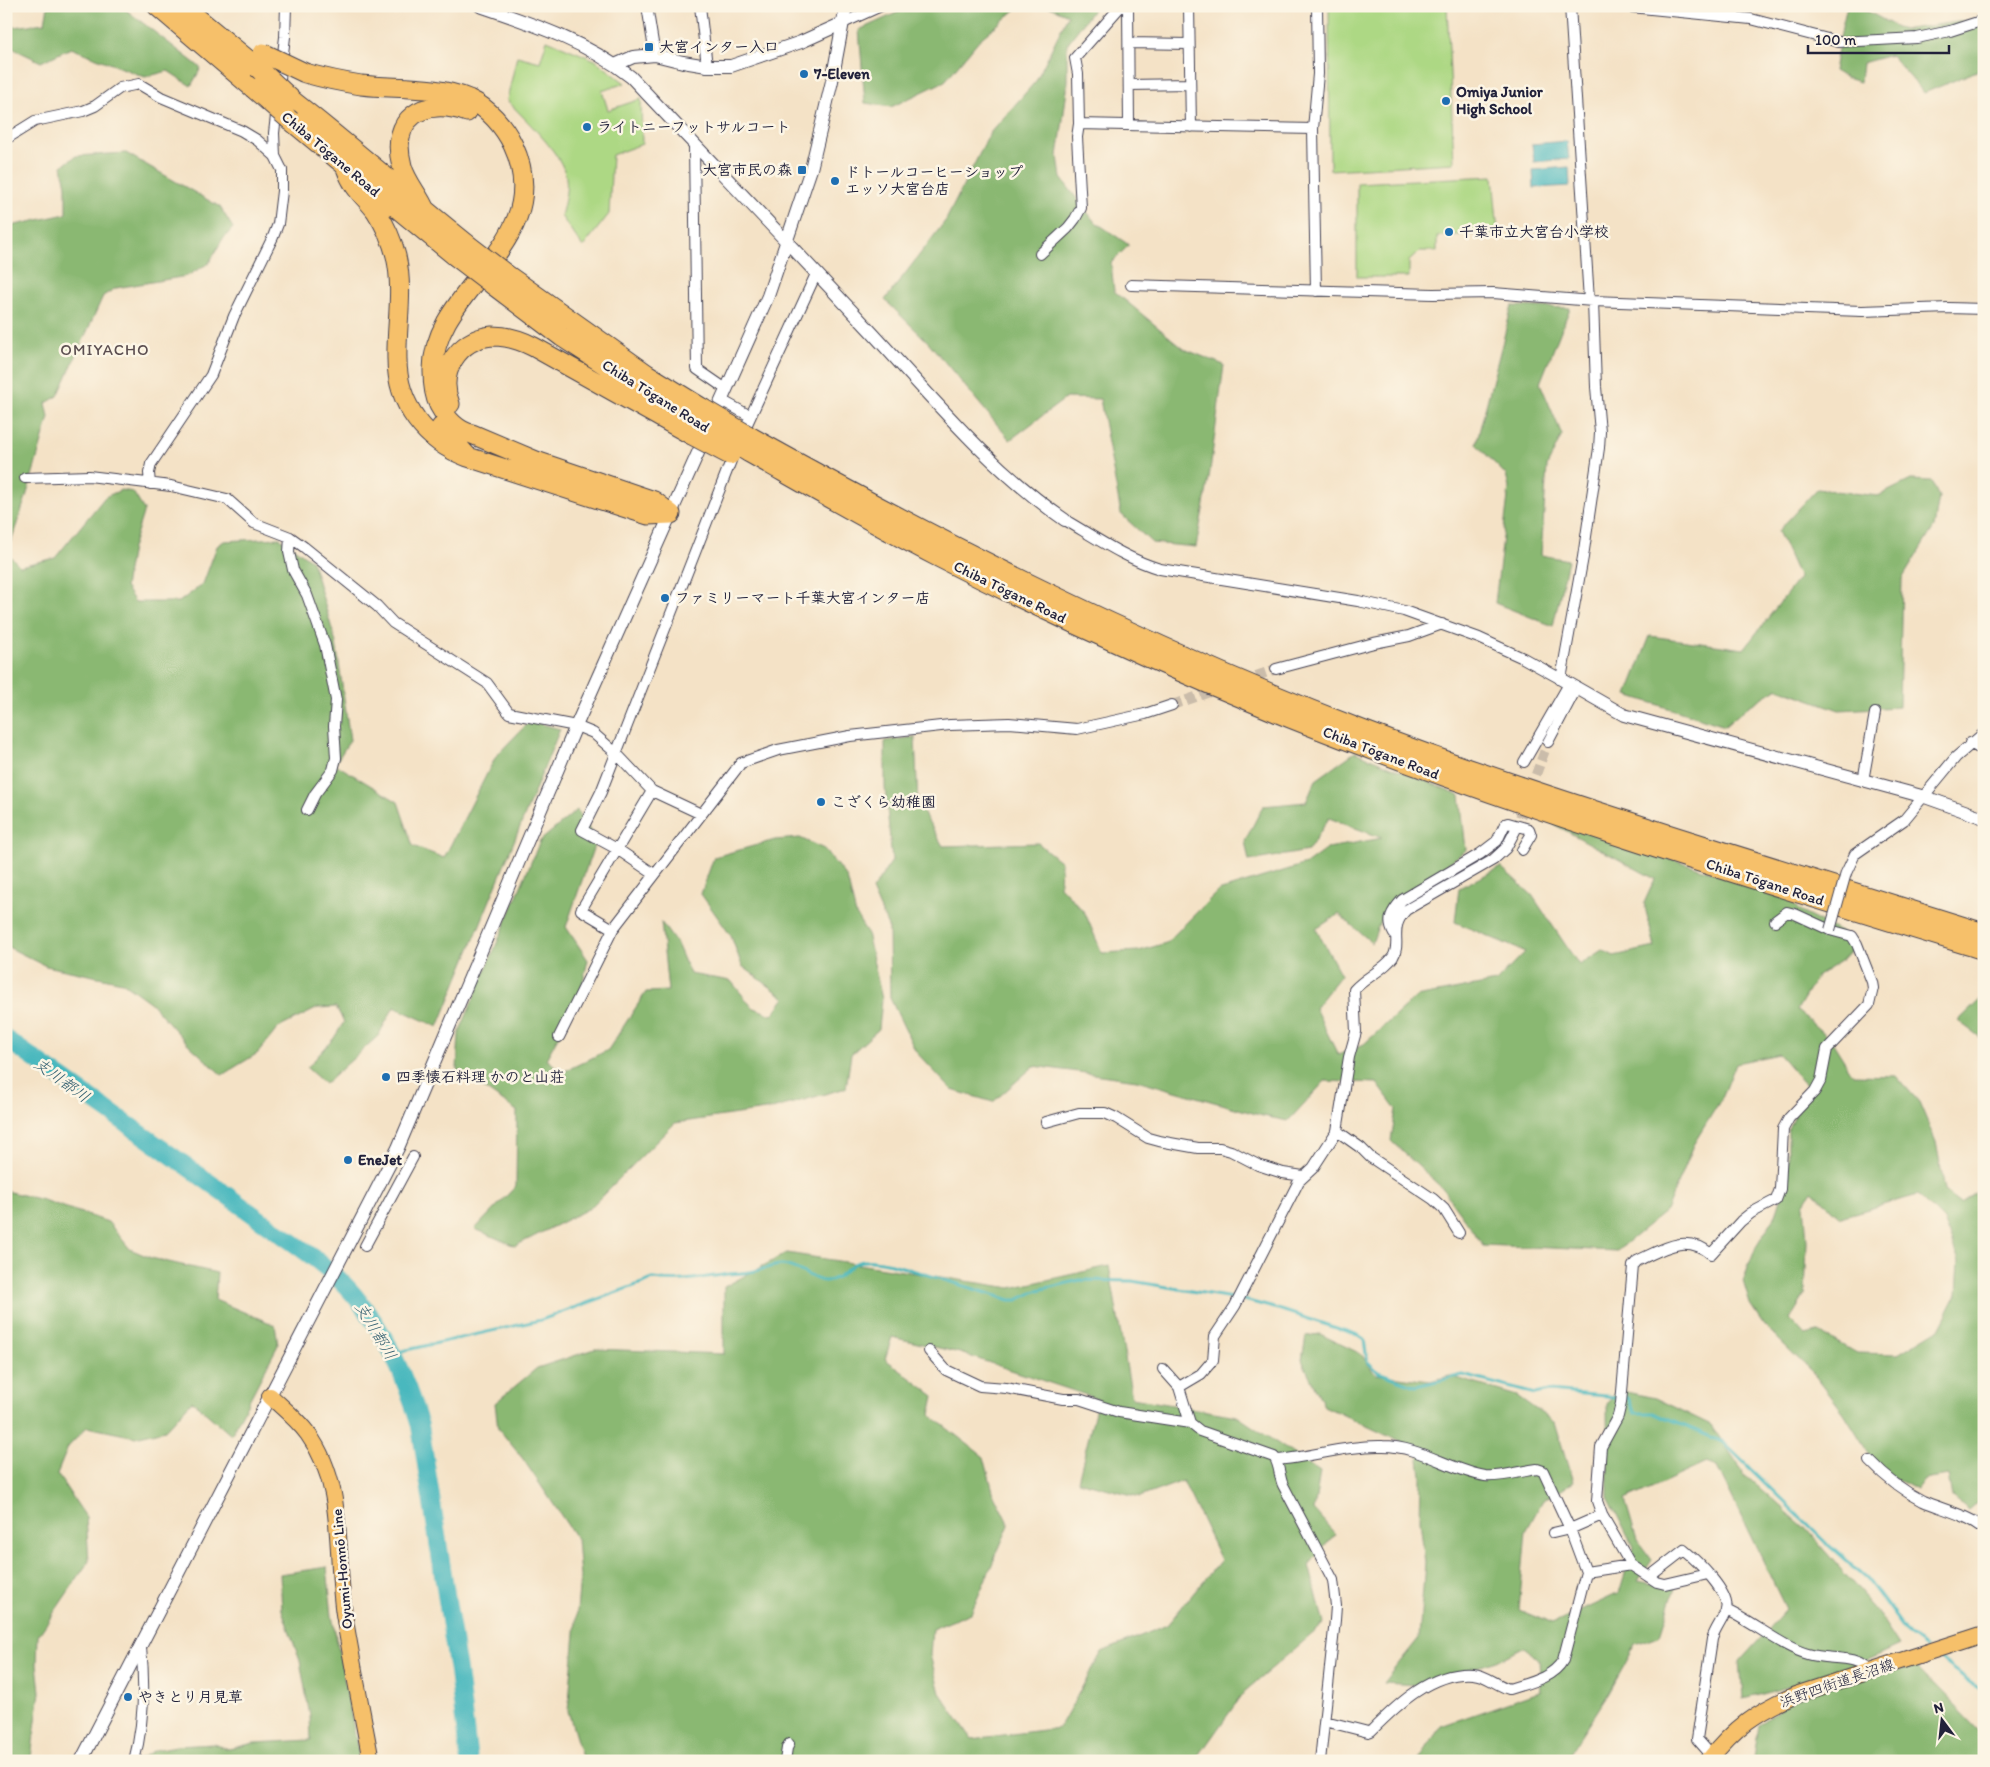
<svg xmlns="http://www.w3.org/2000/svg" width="1990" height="1767" font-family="Itim,'Klee One',sans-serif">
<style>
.green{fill:#add884;stroke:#687d60}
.forest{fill:#8ab872;stroke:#566d56;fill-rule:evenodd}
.water{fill:#48b8be;stroke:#356d7c}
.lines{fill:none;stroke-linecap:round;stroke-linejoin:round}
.stream{stroke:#48b8be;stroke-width:3}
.river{stroke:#48b8be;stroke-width:18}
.minor-tunnel{stroke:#cabcaa;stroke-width:10;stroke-dasharray:10 5;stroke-linecap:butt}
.minor-casing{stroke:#423f50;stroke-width:12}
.tertiary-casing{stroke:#423f50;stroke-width:14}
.primary-casing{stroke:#423f50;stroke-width:18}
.motorway-casing{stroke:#423f50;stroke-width:21}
.minor{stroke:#fff;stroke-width:10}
.tertiary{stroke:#fff;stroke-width:12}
.primary{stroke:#f6c06b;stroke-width:16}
.motorway{stroke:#f6c06b;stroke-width:19}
.minor-bridge-casing{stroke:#423f50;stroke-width:12;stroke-linecap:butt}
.motorway-bridge-casing{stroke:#423f50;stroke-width:21;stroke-linecap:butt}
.minor-bridge{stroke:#fff;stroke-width:10}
.motorway-bridge{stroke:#f6c06b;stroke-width:19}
.poi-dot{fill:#1f6fb2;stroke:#fcf5e5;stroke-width:2}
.labels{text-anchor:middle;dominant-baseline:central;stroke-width:5;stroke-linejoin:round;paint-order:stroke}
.poi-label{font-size:15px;font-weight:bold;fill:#22223b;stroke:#fcf5e5;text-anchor:start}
.street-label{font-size:15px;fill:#22223b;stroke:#fcf5e5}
.neighbourhood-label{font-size:16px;letter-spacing:1px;fill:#5c4f51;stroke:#fcf5e5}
.water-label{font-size:16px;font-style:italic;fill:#315e6f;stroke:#fcf5e5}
</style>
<rect width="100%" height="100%" fill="#fcf5e5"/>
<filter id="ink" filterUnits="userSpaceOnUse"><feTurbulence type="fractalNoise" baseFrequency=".02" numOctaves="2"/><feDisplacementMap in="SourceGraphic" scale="10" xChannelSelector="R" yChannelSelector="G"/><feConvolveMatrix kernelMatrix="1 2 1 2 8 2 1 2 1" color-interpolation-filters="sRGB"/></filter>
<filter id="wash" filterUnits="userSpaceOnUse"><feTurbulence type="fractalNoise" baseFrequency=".0096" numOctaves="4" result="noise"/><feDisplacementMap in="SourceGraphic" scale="20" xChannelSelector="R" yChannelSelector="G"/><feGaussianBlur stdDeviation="1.12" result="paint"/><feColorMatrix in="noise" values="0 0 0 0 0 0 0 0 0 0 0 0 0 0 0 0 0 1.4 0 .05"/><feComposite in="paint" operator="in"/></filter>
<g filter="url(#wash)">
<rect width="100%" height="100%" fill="#f4e2c6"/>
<!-- green -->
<path class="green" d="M 1329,6 L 1447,6 L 1454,163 L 1330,170 Z
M 547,40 L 595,60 L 625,83 L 602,91 L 608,110 L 641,99 L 642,144 L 612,155 L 609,214 L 583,247 L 561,216 C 564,204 569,186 565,173 C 558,149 524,119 507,100 L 517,56 L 540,62 Z
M 1493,176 L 1498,233 L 1437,236 L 1437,251 L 1420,251 L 1409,261 L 1409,277 L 1357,277 L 1357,183 Z"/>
<!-- forest -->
<path class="forest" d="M 48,6 L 121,6 L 201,68 L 191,86 L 168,71 L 145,77 L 71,48 L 41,62 L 6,45 L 6,28 L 45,23 Z
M 912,6 L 1020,6 L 979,40 L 945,81 L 891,107 L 865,103 L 859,30 Z
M 1048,6 L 1096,6 L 1067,44 L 1067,90 L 1058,156 L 1061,178 L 1094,221 L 1129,245 L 1111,263 L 1114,291 L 1184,349 L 1224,365 L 1209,478 L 1196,547 L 1152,543 L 1121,514 L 1100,399 L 1066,398 L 1010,440 L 929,343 L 885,300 L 946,220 L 990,133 L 1036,81 L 1068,15 Z
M 1847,6 L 1858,6 L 1902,30 L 1984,18 L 1984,68 L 1924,93 L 1891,55 L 1862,63 L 1860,82 L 1846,78 L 1834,71 L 1842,27 Z
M 126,153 L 220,207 L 233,228 L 222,240 L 209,263 L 187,276 L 116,288 L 103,296 L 58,396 L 46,403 L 49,417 L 26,497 L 7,553 L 20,566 L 55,558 L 105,497 L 121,490 L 133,492 L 144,510 L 132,548 L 125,587 L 135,602 L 179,602 L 203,584 L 217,546 L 224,541 L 280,538 L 312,561 L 336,643 L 350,740 L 335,764 L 398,802 L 413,846 L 444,858 L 496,756 L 530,721 L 560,729 L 438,1027 L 394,1007 L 378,1036 L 325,1084 L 307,1068 L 334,1038 L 344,1022 L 336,1007 L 318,1008 L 278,1028 L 258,1053 L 222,1075 L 187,1043 L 151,1003 L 122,982 L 46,966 L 6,946 L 6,227 L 66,214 L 66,186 L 62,166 L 76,156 Z
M 1512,306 L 1570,308 L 1540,383 L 1562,435 L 1547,466 L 1541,555 L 1568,560 L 1553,626 L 1495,603 L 1509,488 L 1506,475 L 1476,444 Z
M 1911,480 L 1931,481 L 1939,497 L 1934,527 L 1902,579 L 1899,707 L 1839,710 L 1778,688 L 1746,708 L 1725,726 L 1627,695 L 1650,636 L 1744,649 L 1799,578 L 1778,531 L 1817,489 L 1878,496 Z
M 915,737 L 918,804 L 943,846 L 1038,843 L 1061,862 L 1060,886 L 1085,913 L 1102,953 L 1139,951 L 1166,943 L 1218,891 L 1306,864 L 1328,848 L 1382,838 L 1329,818 L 1308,851 L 1249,861 L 1245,841 L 1263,806 L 1306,802 L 1316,780 L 1355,752 L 1460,795 L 1466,850 L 1383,913 L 1372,943 L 1339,914 L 1316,929 L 1341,975 L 1315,1008 L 1338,1055 L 1364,1044 L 1416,997 L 1496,982 L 1525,952 L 1455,922 L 1459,888 L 1501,867 L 1532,895 L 1579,965 L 1602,950 L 1614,956 L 1655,947 L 1644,903 L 1655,879 L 1535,814 L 1785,896 L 1801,912 L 1842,933 L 1853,948 L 1841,961 L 1817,976 L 1797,1010 L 1831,1040 L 1853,1075 L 1896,1076 L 1919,1102 L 1936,1142 L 1945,1191 L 1961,1203 L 1984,1187 L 1984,1496 L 1968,1510 L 1952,1497 L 1948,1475 L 1924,1479 L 1916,1490 L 1879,1469 L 1844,1413 L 1813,1373 L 1764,1325 L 1750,1304 L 1743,1281 L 1756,1247 L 1776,1215 L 1788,1176 L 1788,1131 L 1799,1106 L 1811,1091 L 1779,1054 L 1736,1063 L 1723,1096 L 1693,1145 L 1666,1211 L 1617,1251 L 1483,1245 L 1441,1187 L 1391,1141 L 1396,1109 L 1377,1083 L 1325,1081 L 1288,1121 L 1263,1116 L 1137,1080 L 1034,1066 L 993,1102 L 952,1090 L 916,1052 L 890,998 L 889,929 L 872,890 L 892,861 L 885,787 L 885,741 ZM 1812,1191 L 1840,1217 L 1918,1195 L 1944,1221 L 1959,1261 L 1957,1294 L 1939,1329 L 1898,1354 L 1856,1353 L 1819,1332 L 1805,1335 L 1790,1319 L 1805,1295 L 1807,1241 L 1804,1204 Z
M 577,810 L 596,840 L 566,927 L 588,960 L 579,998 L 546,1059 L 563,1072 L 608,1050 L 646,992 L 668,991 L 661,922 L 678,946 L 690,974 L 731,981 L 752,1007 L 772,1015 L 785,998 L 742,966 L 731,936 L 701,894 L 714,857 L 775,840 L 800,838 L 824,849 L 847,878 L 856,915 L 867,933 L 882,999 L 879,1029 L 851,1054 L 846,1088 L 772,1109 L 675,1123 L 590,1208 L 515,1246 L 475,1229 L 516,1186 L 517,1111 L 457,1070 L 459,1033 L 540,841 Z
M 1984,996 L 1984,1040 L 1958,1021 Z
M 6,1191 L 43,1200 L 108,1222 L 130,1249 L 151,1258 L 217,1273 L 215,1300 L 275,1325 L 278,1345 L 231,1435 L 192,1401 L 165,1430 L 135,1437 L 87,1427 L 68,1447 L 57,1474 L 86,1517 L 89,1561 L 38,1636 L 37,1664 L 40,1692 L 31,1757 L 34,1761 L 6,1761 Z
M 787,1253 L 1011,1288 L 1109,1266 L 1132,1398 L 1237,1416 L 1320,1472 L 1314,1510 L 1335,1534 L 1309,1565 L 1324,1624 L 1244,1692 L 1195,1761 L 583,1761 L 568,1711 L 580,1577 L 577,1539 L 523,1459 L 498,1428 L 495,1403 L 537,1368 L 595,1349 L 724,1354 L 724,1287 ZM 892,1337 L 960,1353 L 1098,1399 L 1078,1481 L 1140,1497 L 1183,1481 L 1221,1560 L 1167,1625 L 1102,1652 L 1059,1728 L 972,1739 L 940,1693 L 930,1655 L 932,1629 L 971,1613 L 1009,1525 L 994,1495 L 984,1457 L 930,1415 L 934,1396 L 885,1359 Z
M 1320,1334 L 1361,1354 L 1375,1374 L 1430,1381 L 1450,1376 L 1517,1396 L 1555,1423 L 1573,1482 L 1543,1500 L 1526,1531 L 1519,1610 L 1553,1624 L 1619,1593 L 1633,1547 L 1608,1497 L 1607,1404 L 1617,1390 L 1655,1398 L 1711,1425 L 1746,1476 L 1805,1528 L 1876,1610 L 1899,1645 C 1853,1668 1793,1687 1743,1699 L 1740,1660 L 1786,1609 L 1717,1467 L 1706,1463 L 1625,1500 L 1637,1540 L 1652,1560 L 1638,1581 L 1675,1588 L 1660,1635 L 1636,1644 L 1609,1693 L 1565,1761 L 1418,1761 L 1441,1726 L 1541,1691 L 1539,1659 L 1524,1647 L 1497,1661 L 1417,1685 L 1383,1683 L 1419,1638 L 1425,1563 L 1420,1520 L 1421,1476 L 1418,1450 L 1324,1406 L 1302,1360 L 1306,1336 Z
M 327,1567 L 332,1616 L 360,1761 L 136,1761 L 155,1750 L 176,1746 L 213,1744 L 229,1749 L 254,1743 L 311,1740 L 310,1716 L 300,1661 L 282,1610 L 280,1574 Z
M 1916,1666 L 1984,1735 L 1984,1761 L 1769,1761 L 1754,1756 L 1759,1725 L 1789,1702 L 1823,1688 Z"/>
<!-- water -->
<path class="water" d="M 1567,141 L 1569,159 L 1534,162 L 1532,144 Z
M 1569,167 L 1570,186 L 1534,188 L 1533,170 Z"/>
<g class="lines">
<!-- stream -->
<path class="stream" d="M 393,1353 L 541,1320 L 653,1279 C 679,1283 697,1278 722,1275 C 731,1273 740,1274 749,1272 C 760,1271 771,1265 782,1265 C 798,1266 815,1282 825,1281 C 837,1281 845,1270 854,1264 C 866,1258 880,1262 892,1264 L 1010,1300 L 1017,1300 L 1038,1290 L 1080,1280 L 1132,1281 L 1244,1300 L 1278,1309 L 1358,1335 L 1364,1339 L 1367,1361 L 1378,1372 L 1416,1386 L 1463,1375 L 1535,1394 L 1548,1391 L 1628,1398 L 1635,1413 L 1653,1413 L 1723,1442 L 1826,1543 L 1867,1579 L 1909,1635 L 1925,1647
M 1936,1656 L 1984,1691"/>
<!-- river -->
<path class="river" d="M 6,1039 C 87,1096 168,1152 247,1210 C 282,1236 326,1262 354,1295 C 387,1333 406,1379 420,1426 L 458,1671 L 469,1761"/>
</g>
</g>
<g filter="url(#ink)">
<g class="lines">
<!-- minor-tunnel -->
<path class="minor-tunnel" d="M 1242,681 L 1276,669
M 1172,705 L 1219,689
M 1515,831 L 1548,742"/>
<!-- minor casing -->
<g class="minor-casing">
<path id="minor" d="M 647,6 L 655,55
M 700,6 L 707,66
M 1128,6 L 1129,125
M 1189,6 L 1191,127
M 1570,6 L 1589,300
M 1621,6 L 1751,19 L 1839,42 L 1917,38 L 1950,31 L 1984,20
M 843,23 L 881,6
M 1129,43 L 1189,44
M 1129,85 L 1189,84
M 279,87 L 285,37 L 286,6
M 1079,124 L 1313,129
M 6,139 L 35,121 L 83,111 L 95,106 L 120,88 L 139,84 L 161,97 L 242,131 L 257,140 L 275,156
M 694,145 L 697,369 L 726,389
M 1040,254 L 1068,228 L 1075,219 L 1081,208 L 1077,137 L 1079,124 L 1078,74 L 1075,58 L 1121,6
M 1131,285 L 1433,294 L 1493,293 L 1593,301 L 1862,311 L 1949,308 L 1984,309
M 1316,291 L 1313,129 L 1318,74 L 1317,6
M 721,400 L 750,416
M 742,435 L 816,274
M 25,478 L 89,476 L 171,486 L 227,499 L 254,523 L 290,537 L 304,547 L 377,606 L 393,623 L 487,683 L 509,713 L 576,726 L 593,733 L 617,754 L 652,791 L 701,814
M 150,484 L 149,473 L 151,464 L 211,375 L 234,316 L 273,237 L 278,224 L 282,191 L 282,170 L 275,156 L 274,133 L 277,107
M 1065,520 C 1096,538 1126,559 1160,569 L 1358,601 L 1404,611 L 1479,638 L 1523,658 L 1561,679 L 1583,557 L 1599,448 L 1600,432 L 1596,387 L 1593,301
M 290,537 L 289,552 L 293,570 L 307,595 L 325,645 L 336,700 L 334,726 L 336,758 L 333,770 L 315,794 L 307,810
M 1276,669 L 1374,643 L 1409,636 L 1442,624
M 1548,742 L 1576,689
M 1970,743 L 1984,751
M 1524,762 L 1569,684
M 1863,781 L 1875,713
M 1846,873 L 1855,854 L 1904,820 L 1956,757 L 1984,733
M 654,874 L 617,849 L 582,830 L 601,792 L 734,453
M 613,929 L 581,910 L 652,791
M 1394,934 C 1386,920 1392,911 1402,900 L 1480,854 L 1497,841 L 1505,824 L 1508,823 L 1529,829 L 1531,835 L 1522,850
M 559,1037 L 613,929 L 741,763 L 778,750 L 850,736 L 950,725 L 1009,723 L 1077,729 L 1145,714 L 1172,705
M 1046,1122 L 1079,1113 L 1105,1113 L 1116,1118 L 1148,1138 L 1159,1141 L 1198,1148 L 1220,1148 L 1231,1151 L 1258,1165 L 1283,1173 L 1303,1176
M 1337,1131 L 1361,1148 L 1370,1157 L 1433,1199 L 1444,1209 L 1459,1233
M 365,1246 L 413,1157
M 929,1351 L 946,1370 L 980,1386 L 1006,1388 L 1063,1399 L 1079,1399 L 1119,1412 L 1190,1423
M 1163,1369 L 1179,1387 L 1190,1423 L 1200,1431 L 1274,1457 C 1280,1465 1279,1477 1283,1485 L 1333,1580 L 1336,1606 L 1335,1620 L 1320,1761
M 1179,1387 L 1201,1374 L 1213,1360 L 1215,1336 L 1235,1306 L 1299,1181 L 1313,1168 L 1337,1131 L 1349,1057 L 1356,1032 L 1354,990 C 1365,977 1383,971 1393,957 C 1402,942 1388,929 1406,910 L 1493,860 L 1506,848 L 1515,831
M 1277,1460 C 1312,1457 1347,1445 1383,1446 C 1419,1446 1450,1470 1485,1476 C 1499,1478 1522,1471 1537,1469 L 1543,1471 L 1570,1529 L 1586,1572
M 1870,1461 C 1885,1477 1903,1491 1923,1501 C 1941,1509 1971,1516 1984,1529
M 1553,1533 L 1570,1529 L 1602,1515
M 1708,1574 L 1665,1584 L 1657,1582 L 1631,1565 L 1602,1515 L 1597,1501 L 1601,1447 L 1618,1416 L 1621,1403 L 1633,1266 L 1637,1261 C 1663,1249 1685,1233 1711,1254 L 1741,1221 L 1751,1213 L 1776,1200 L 1780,1189 L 1783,1129 L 1789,1118 L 1815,1091 L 1821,1080 L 1827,1049 L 1869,1005 L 1873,988 L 1872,982 L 1857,944 L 1852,936 L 1830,930 L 1795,914 L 1787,912 L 1775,921
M 1649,1577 L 1684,1550 C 1696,1560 1731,1593 1726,1610 C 1724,1618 1715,1629 1712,1639 L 1697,1739 L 1712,1756
M 1726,1610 C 1753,1622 1782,1647 1808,1654 C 1830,1661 1854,1653 1870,1671
M 1325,1721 L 1368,1732 L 1371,1731 C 1398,1704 1432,1671 1473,1674 C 1487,1675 1496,1685 1509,1689 C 1528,1683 1553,1678 1563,1660 L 1586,1572 L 1631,1565
M 134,1761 C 144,1724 145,1685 141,1647
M 785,1761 L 787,1748 L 789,1744"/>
</g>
<!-- tertiary casing -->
<g class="tertiary-casing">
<path id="tertiary" d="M 480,6 C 533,24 587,42 631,77 C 708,159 786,240 862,322 C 927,391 986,466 1065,520
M 615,65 L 633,57 L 655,55 L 683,62 L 707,66 L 731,66 L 801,42 L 843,23
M 1561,679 L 1624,715 L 1925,797 L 1984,818
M 81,1761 L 398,1148 L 576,726 L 768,296 L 811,169 L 832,81 L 846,6"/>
</g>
<!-- primary casing -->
<g class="primary-casing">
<path id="primary" d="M 270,1396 C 283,1408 297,1419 308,1434 C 346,1486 335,1553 344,1614 C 352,1663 362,1712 371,1761
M 1708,1761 C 1735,1727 1756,1712 1795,1695 L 1984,1634"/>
</g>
<!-- motorway casing -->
<g class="motorway-casing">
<path id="motorway" d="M 157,6 L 253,88
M 183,6 L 258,68
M 305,73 C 323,78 342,82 361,85 C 395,89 437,85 469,99 C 488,108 504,126 513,145 C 559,244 431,286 433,372 C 433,383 434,395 439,405 C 446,418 457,431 472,434 L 536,461 L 654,501 L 671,514
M 293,101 C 352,147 408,197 467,244
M 291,121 L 455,256
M 346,168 C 354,190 363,194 376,211 C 385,225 392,240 396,256 C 404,291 396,325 397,359 C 397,405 426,442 468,457 L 648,515 L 671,514
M 425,210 C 419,195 406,182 402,166 C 389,118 424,96 467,112
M 506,274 L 647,374 L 702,408
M 493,285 L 562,337 L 647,392 L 693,420
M 450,404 C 437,372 458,339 492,336 C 507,336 521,340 534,347 L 690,434
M 441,427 L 468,457
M 751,437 C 948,547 1149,648 1360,729 C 1464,769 1570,803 1677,837 C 1779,869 1881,901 1984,933
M 748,452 C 810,487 872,523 936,556 C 1051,615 1170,669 1290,718 C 1516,808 1751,879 1984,950"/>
</g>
<!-- minor -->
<use href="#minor" class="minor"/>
<!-- tertiary -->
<use href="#tertiary" class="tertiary"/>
<!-- primary -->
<use href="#primary" class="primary"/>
<!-- motorway -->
<use href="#motorway" class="motorway"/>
<!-- minor-bridge casing -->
<g class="minor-bridge-casing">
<path id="minor-bridge" d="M 1830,930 L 1846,873"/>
</g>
<!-- motorway-bridge casing -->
<g class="motorway-bridge-casing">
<path id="motorway-bridge" d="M 263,53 L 305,73
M 258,68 L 293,101
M 253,88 L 291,121
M 467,244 L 506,274
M 455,256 L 493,285
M 702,408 L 751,437
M 693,420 L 748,452
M 690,434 L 730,455"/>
</g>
<!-- minor-bridge -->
<use href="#minor-bridge" class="minor-bridge"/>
<!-- motorway-bridge -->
<use href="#motorway-bridge" class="motorway-bridge"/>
</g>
</g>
<!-- markers -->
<g class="poi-dot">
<rect x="644" y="42" width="10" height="10" rx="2.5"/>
<circle cx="804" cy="74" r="5"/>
<circle cx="1446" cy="101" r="5"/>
<circle cx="587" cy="127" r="5"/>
<rect x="797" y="165" width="10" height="10" rx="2.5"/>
<circle cx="835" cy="181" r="5"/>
<circle cx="1449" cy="232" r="5"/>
<circle cx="665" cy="598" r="5"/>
<circle cx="821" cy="802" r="5"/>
<circle cx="386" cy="1077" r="5"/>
<circle cx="348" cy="1160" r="5"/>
<circle cx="128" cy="1697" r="5"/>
</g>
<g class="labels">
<!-- poi labels -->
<g class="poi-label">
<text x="659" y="47">大宮インター入口</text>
<text x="814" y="74">7-Eleven</text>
<text x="1456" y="92">Omiya Junior<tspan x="1456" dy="17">High School</tspan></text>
<text x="597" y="127">ライトニーフットサルコート</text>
<text x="792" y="170" text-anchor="end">大宮市民の森</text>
<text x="845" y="172">ドトールコーヒーショップ<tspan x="845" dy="17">エッソ大宮台店</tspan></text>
<text x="1459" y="232">千葉市立大宮台小学校</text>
<text x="675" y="598">ファミリーマート千葉大宮インター店</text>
<text x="831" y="802">こざくら幼稚園</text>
<text x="396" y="1077">四季懐石料理 かのと山荘</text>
<text x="358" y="1160">EneJet</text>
<text x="138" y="1697">やきとり月見草</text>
</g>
<!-- street labels -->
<g class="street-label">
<text transform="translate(331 154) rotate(40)">Chiba Tōgane Road</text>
<text transform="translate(656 396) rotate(32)">Chiba Tōgane Road</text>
<text transform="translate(1010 592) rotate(26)">Chiba Tōgane Road</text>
<text transform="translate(1381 753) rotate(21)">Chiba Tōgane Road</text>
<text transform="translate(1765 882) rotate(18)">Chiba Tōgane Road</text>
<text transform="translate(342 1569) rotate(-95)">Oyumi-Honnō Line</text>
<text transform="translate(1837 1683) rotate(-19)">浜野四街道長沼線</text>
</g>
<!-- neighbourhood labels -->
<g class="neighbourhood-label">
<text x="105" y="349">OMIYACHO</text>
</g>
<!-- water labels -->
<g class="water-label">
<text transform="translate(62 1080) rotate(36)">支川都川</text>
<text transform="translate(376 1331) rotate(59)">支川都川</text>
</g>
</g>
<!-- margin -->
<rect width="1990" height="1767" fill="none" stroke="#fcf5e5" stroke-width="25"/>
<!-- north arrow -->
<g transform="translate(1942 1720) rotate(345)" stroke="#fcf5e5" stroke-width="4" paint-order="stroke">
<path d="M0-4L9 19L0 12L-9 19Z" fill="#22223b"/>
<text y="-8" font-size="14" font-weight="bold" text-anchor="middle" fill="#22223b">N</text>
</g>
<!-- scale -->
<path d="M1808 45v8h141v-8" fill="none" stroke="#22223b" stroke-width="2.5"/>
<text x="1815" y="45" font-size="15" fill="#22223b" stroke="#fcf5e5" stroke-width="4" paint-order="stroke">100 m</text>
</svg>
